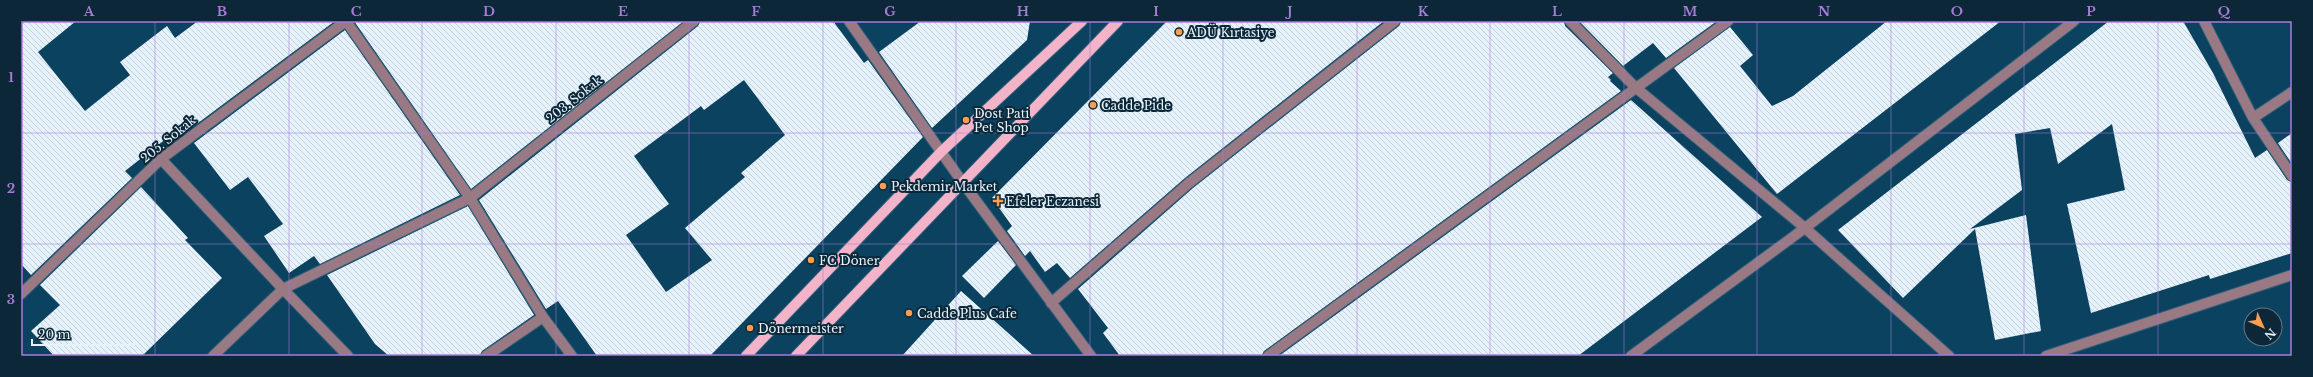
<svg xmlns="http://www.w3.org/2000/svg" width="2313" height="377" font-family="'Libre Baskerville',serif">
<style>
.building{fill:url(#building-back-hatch);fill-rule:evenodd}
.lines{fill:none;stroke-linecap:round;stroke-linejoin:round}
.minor-casing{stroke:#2e5e78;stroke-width:12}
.major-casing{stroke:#2e5e78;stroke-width:12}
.minor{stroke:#997983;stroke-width:10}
.major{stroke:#f3b3c8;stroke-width:10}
.grid{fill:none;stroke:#a67cd7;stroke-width:1;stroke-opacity:0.55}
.poi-dot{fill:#fb9e51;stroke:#0b2738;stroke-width:1.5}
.labels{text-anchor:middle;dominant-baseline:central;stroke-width:4;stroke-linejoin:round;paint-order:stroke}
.poi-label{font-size:12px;fill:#e6f3fc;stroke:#0b2738;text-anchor:start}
.street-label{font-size:12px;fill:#e6f3fc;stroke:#0b2738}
.neatline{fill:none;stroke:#a67cd7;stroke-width:1.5}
.grid-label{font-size:13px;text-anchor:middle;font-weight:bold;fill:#a67cd7}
</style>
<defs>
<pattern id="building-back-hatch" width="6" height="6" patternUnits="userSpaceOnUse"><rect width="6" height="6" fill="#e5f2fb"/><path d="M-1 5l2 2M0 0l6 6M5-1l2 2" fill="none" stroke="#c5d0d8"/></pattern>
</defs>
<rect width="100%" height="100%" fill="#0b425f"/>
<!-- building -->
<path class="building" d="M 21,21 L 76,21 L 38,52 L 85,111 L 130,75 L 120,62 L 167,26 L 175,38 L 198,21 L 335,21 L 186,132 L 181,127 L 125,171 L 132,178 L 31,275 L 21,264 Z
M 354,21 L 684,21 L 471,189 Z
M 700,21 L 833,21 L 864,63 L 868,60 L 923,137 L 710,356 L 597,356 L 558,301 L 546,309 L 479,200 L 698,26 ZM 744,80 L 785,135 L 741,173 L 745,177 L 685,228 L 712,260 L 666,292 L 626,235 L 669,204 L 634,156 L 701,106 L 704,110 Z
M 921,21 L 1030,21 L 1027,40 L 932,128 L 879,52 Z
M 1167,21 L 1384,21 L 1185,178 L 1070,278 L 1057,263 L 1045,272 L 1030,251 L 1025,256 L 1007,231 L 1012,226 L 992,198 Z
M 1401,21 L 1564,21 L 1565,26 L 1613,73 L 1608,77 L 1611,80 L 1610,81 L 1621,91 L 1264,351 L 1262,356 L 1120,356 L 1103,333 L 1108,328 L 1078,289 L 1193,188 L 1399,26 Z
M 1579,21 L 1717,21 L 1666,58 L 1653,43 L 1623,66 Z
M 1887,21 L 2001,21 L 1777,194 L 1674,68 L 1730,27 L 1753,55 L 1740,66 L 1772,106 L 1793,96 Z
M 2109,21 L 2183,21 L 2213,73 L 2255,158 L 2267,150 L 2287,180 L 2292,182 L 2292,253 L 2210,279 L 2209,275 L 2091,313 L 2067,204 L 2125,190 L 2112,124 L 2058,164 L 2050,128 L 2015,134 L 2022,190 L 1970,229 L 2026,215 L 2041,331 L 1995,340 L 1975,229 L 1903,298 L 1838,230 Z
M 345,30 L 460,195 L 320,264 L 314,256 L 289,273 L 264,236 L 283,224 L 248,177 L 230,190 L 194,143 Z
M 1631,100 L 1762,217 L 1578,356 L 1279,356 Z
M 2292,133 L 2292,164 L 2278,143 Z
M 141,187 L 188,238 L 185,240 L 222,278 L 142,356 L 54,356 L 31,331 L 60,305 L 40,285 Z
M 468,206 L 534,315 L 482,351 L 480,356 L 389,356 L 375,344 L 327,275 Z
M 998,241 L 1016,265 L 984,298 L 962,276 Z
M 961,291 L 1034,356 L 902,356 Z"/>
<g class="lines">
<!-- minor casing -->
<g class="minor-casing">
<path id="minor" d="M 849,21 L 963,183 L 1091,356
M 1570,21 L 1635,87 L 1805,228 L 1949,356
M 2204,21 L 2253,118 L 2292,176
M 2253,118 L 2292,92
M 161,159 L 283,289 L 348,356
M 21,294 L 161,159 L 346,21 L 470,198 L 543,317 L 572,356
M 1051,303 L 1189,183 L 1395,21
M 213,356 L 283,289 L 470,198 L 694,21
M 486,356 L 543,317
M 1268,356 L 1728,21
M 1631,356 L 1805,228 L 2074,21
M 2046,356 L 2292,275"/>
</g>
<!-- major casing -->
<g class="major-casing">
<path id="major" d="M 746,356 L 942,151 L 1082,21
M 796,356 L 1118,21"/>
</g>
<!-- minor -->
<use href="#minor" class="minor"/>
<!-- major -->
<use href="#major" class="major"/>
</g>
<!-- grid -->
<path class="grid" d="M 155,21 L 155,356M 289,21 L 289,356M 422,21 L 422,356M 556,21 L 556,356M 689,21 L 689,356M 823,21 L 823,356M 956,21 L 956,356M 1090,21 L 1090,356M 1223,21 L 1223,356M 1357,21 L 1357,356M 1490,21 L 1490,356M 1624,21 L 1624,356M 1757,21 L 1757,356M 1891,21 L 1891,356M 2024,21 L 2024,356M 2158,21 L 2158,356M 21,133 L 2292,133M 21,244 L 2292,244"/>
<!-- markers -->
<g class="poi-dot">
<circle cx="1179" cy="32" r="4"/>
<circle cx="1093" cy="105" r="4"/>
<circle cx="966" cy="120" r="4"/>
<circle cx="883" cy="186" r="4"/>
<path d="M996 195h4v4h4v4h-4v4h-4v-4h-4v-4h4z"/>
<circle cx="811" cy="260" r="4"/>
<circle cx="909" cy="313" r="4"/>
<circle cx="750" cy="328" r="4"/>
</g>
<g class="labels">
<!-- poi labels -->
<g class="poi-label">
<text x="1187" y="32">ADÜ Kırtasiye</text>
<text x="1101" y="105">Cadde Pide</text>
<text x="974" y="113">Dost Pati<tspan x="974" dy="14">Pet Shop</tspan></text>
<text x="891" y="186">Pekdemir Market</text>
<text x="1006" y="201">Efeler Eczanesi</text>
<text x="819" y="260">FC Döner</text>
<text x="917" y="313">Cadde Plus Cafe</text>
<text x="758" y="328">Dönermeister</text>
</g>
<!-- street labels -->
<g class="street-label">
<text transform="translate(574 99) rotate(-38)">203. Sokak</text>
<text transform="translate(168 139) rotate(-39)">205. Sokak</text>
</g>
</g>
<!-- border -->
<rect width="2313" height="377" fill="none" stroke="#0b2738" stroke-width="44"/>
<!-- north arrow -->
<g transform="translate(2263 327) rotate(135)"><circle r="19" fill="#0b2738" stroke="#637986"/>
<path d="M0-3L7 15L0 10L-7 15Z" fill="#fb9e51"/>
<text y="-6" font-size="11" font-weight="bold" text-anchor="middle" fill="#e6f3fc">N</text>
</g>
<!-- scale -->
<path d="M32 339v6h102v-6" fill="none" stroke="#e6f3fc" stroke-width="2"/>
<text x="38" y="339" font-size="12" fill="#e6f3fc" stroke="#0b2738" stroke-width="3" paint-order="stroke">20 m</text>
<rect x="22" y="22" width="2269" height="333" class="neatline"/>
<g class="grid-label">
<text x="89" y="16">A</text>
<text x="222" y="16">B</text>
<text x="356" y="16">C</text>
<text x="489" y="16">D</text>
<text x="623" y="16">E</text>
<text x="756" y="16">F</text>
<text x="890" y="16">G</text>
<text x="1023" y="16">H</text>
<text x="1156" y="16">I</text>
<text x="1290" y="16">J</text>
<text x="1423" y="16">K</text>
<text x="1557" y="16">L</text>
<text x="1690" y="16">M</text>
<text x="1824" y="16">N</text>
<text x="1957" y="16">O</text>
<text x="2091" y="16">P</text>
<text x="2224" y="16">Q</text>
<text x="11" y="82">1</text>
<text x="11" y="193">2</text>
<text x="11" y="304">3</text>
</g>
</svg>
